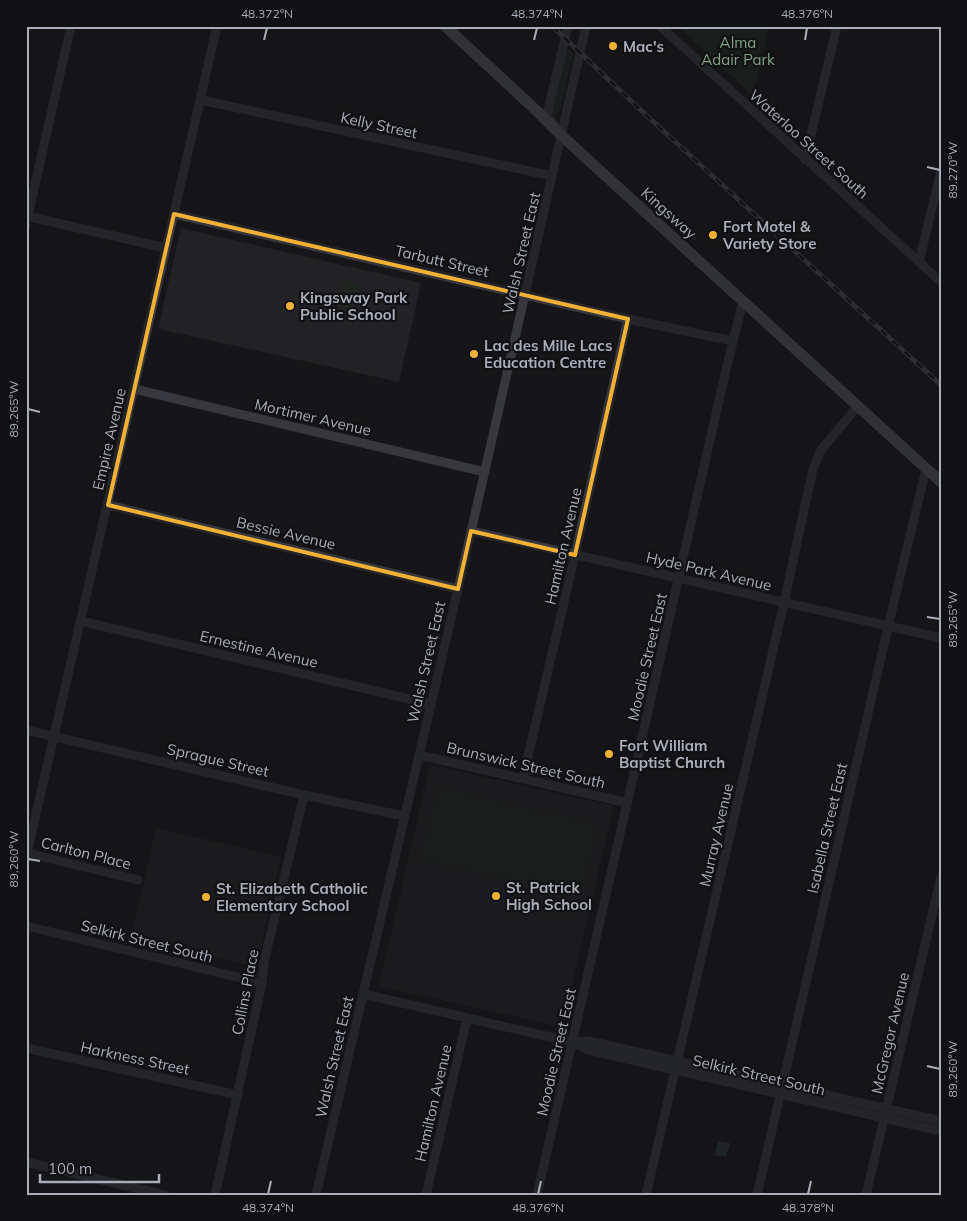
<svg xmlns="http://www.w3.org/2000/svg" width="967" height="1221" font-family="Mulish,sans-serif">
<style>
.built{fill:#222225}
.green{fill:#1e261f}
.water{fill:#2c353c}
.lines{fill:none;stroke-linecap:round;stroke-linejoin:round}
.minor{stroke:#37383d;stroke-width:9}
.major{stroke:#53555c;stroke-width:11}
.rail-casing{stroke:#4a4c52;stroke-width:4.5}
.rail{stroke:#111113;stroke-width:2.5;stroke-dasharray:8;stroke-linecap:butt}
.marked{fill:none;stroke:#f2b134;stroke-width:4;stroke-linejoin:round}
.ticks{fill:none;stroke:#a8adb8;stroke-width:2}
.poi-dot{fill:#f2b134;stroke:#111113;stroke-width:2}
.labels{text-anchor:middle;dominant-baseline:central;stroke-width:4.5;stroke-linejoin:round;paint-order:stroke}
.park-label{font-size:15px;fill:#7fa381;stroke:#111113}
.poi-label{font-size:15px;font-weight:bold;fill:#a8adb8;stroke:#111113;text-anchor:start}
.street-label{font-size:15px;fill:#a8adb8;stroke:#111113}
.neatline{fill:none;stroke:#a8adb8;stroke-width:2}
.ticks-label{font-size:12px;text-anchor:middle;fill:#a8adb8}
</style>
<rect width="100%" height="100%" fill="#161618"/>
<!-- built -->
<path class="built" d="M 181,228 L 421,283 L 399,382 L 158,329 Z
M 430,765 L 614,806 L 562,1027 L 379,986 Z
M 156,828 L 281,857 L 256,967 L 131,938 Z"/>
<!-- green -->
<path class="green" d="M 677,26 L 769,26 L 753,96 Z
M 568,50 L 572,51 L 573,55 L 560,111 L 558,114 L 555,116 L 552,112 L 566,51 Z
M 344,280 L 360,284 L 354,310 L 337,306 Z
M 438,789 L 597,825 L 582,895 L 422,859 Z"/>
<!-- water -->
<path class="water" d="M 718,1141 L 730,1143 L 726,1157 L 715,1155 Z"/>
<g class="lines">
<!-- minor -->
<path class="minor" d="M 660,26 L 941,282
M 201,100 L 552,176
M 553,123 L 548,116 L 549,106 L 568,26
M 805,160 L 837,26
M 174,214 L 628,319 L 733,341
M 26,216 L 166,248
M 26,224 L 71,26
M 919,262 L 941,171
M 134,389 L 485,472
M 108,505 L 458,589
M 471,531 L 941,638
M 81,621 L 430,704
M 26,730 L 304,795 L 404,816
M 419,755 L 628,803
M 523,778 L 575,555 L 628,319
M 27,853 L 138,880
M 26,858 L 217,26
M 26,926 L 262,983
M 363,994 L 572,1042 L 589,1041 L 941,1121
M 572,1042 L 588,1050 L 941,1131
M 26,1048 L 238,1095
M 26,1162 L 165,1195
M 215,1195 L 262,983 L 264,962 L 304,795
M 316,1195 L 458,589 L 586,26
M 426,1195 L 467,1018
M 537,1195 L 629,795 L 726,370 L 743,301
M 646,1195 L 784,603 L 813,469 L 821,450 L 858,406
M 757,1195 L 888,627 L 926,469
M 866,1195 L 941,877"/>
<!-- major -->
<path class="major" d="M 445,26 L 538,112 L 562,136 L 941,482"/>
<!-- rail casing -->
<g class="rail-casing">
<path id="rail" d="M 552,26 L 646,115 L 941,385"/>
</g>
<!-- rail -->
<use href="#rail" class="rail"/>
</g>
<!-- marked area -->
<path d="M0 0H967V1221H0ZM 174,214 L 628,319 L 575,555 L 471,531 L 458,589 L 108,505 Z" fill="#161618" fill-opacity=".55" fill-rule="evenodd"/>
<path class="marked" d="M 174,214 L 628,319 L 575,555 L 471,531 L 458,589 L 108,505 Z"/>
<!-- ticks -->
<path class="ticks" d="M 264,40 L 267,28M 534,40 L 537,28M 805,40 L 807,28M 927,167 L 940,170M 28,409 L 40,412M 927,617 L 940,619M 28,859 L 40,861M 927,1066 L 940,1069M 268,1194 L 271,1181M 538,1194 L 541,1181M 808,1194 L 811,1181"/>
<!-- markers -->
<g class="poi-dot">
<circle cx="613" cy="46" r="5"/>
<circle cx="713" cy="235" r="5"/>
<circle cx="290" cy="306" r="5"/>
<circle cx="474" cy="354" r="5"/>
<circle cx="609" cy="754" r="5"/>
<circle cx="496" cy="896" r="5"/>
<circle cx="206" cy="897" r="5"/>
</g>
<g class="labels">
<!-- park labels -->
<g class="park-label">
<text x="738" y="42">Alma<tspan x="738" dy="17">Adair Park</tspan></text>
</g>
<!-- poi labels -->
<g class="poi-label">
<text x="623" y="46">Mac's</text>
<text x="723" y="226">Fort Motel &amp;<tspan x="723" dy="17">Variety Store</tspan></text>
<text x="300" y="297">Kingsway Park<tspan x="300" dy="17">Public School</tspan></text>
<text x="484" y="345">Lac des Mille Lacs<tspan x="484" dy="17">Education Centre</tspan></text>
<text x="619" y="745">Fort William<tspan x="619" dy="17">Baptist Church</tspan></text>
<text x="506" y="887">St. Patrick<tspan x="506" dy="17">High School</tspan></text>
<text x="216" y="888">St. Elizabeth Catholic<tspan x="216" dy="17">Elementary School</tspan></text>
</g>
<!-- street labels -->
<g class="street-label">
<text transform="translate(379 125) rotate(12)">Kelly Street</text>
<text transform="translate(809 144) rotate(42)">Waterloo Street South</text>
<text transform="translate(669 213) rotate(42)">Kingsway</text>
<text transform="translate(521 253) rotate(-77)">Walsh Street East</text>
<text transform="translate(442 261) rotate(13)">Tarbutt Street</text>
<text transform="translate(313 417) rotate(13)">Mortimer Avenue</text>
<text transform="translate(109 439) rotate(-77)">Empire Avenue</text>
<text transform="translate(286 533) rotate(13)">Bessie Avenue</text>
<text transform="translate(563 546) rotate(-77)">Hamilton Avenue</text>
<text transform="translate(709 571) rotate(13)">Hyde Park Avenue</text>
<text transform="translate(259 649) rotate(13)">Ernestine Avenue</text>
<text transform="translate(647 657) rotate(-77)">Moodie Street East</text>
<text transform="translate(426 662) rotate(-77)">Walsh Street East</text>
<text transform="translate(218 760) rotate(13)">Sprague Street</text>
<text transform="translate(526 765) rotate(13)">Brunswick Street South</text>
<text transform="translate(827 828) rotate(-77)">Isabella Street East</text>
<text transform="translate(716 835) rotate(-77)">Murray Avenue</text>
<text transform="translate(86 853) rotate(14)">Carlton Place</text>
<text transform="translate(147 941) rotate(14)">Selkirk Street South</text>
<text transform="translate(245 992) rotate(-79)">Collins Place</text>
<text transform="translate(890 1033) rotate(-77)">McGregor Avenue</text>
<text transform="translate(556 1052) rotate(-77)">Moodie Street East</text>
<text transform="translate(334 1057) rotate(-77)">Walsh Street East</text>
<text transform="translate(135 1058) rotate(12)">Harkness Street</text>
<text transform="translate(759 1075) rotate(13)">Selkirk Street South</text>
<text transform="translate(433 1103) rotate(-77)">Hamilton Avenue</text>
</g>
</g>
<!-- border -->
<rect width="967" height="1221" fill="none" stroke="#111113" stroke-width="55"/>
<!-- scale -->
<path d="M40 1174v8h119v-8" fill="none" stroke="#a8adb8" stroke-width="2.5"/>
<text x="48" y="1174" font-size="15" fill="#a8adb8" stroke="#111113" stroke-width="4" paint-order="stroke">100 m</text>
<rect x="28" y="28" width="912" height="1166" class="neatline"/>
<g class="ticks-label">
<text x="267" y="18">48.372°N</text>
<text x="537" y="18">48.374°N</text>
<text x="807" y="18">48.376°N</text>
<text transform="translate(953 170) rotate(-90)" y="4">89.270°W</text>
<text transform="translate(14 409) rotate(-90)" y="4">89.265°W</text>
<text transform="translate(953 619) rotate(-90)" y="4">89.265°W</text>
<text transform="translate(14 859) rotate(-90)" y="4">89.260°W</text>
<text transform="translate(953 1069) rotate(-90)" y="4">89.260°W</text>
<text x="268" y="1212">48.374°N</text>
<text x="538" y="1212">48.376°N</text>
<text x="808" y="1212">48.378°N</text>
</g>
</svg>
